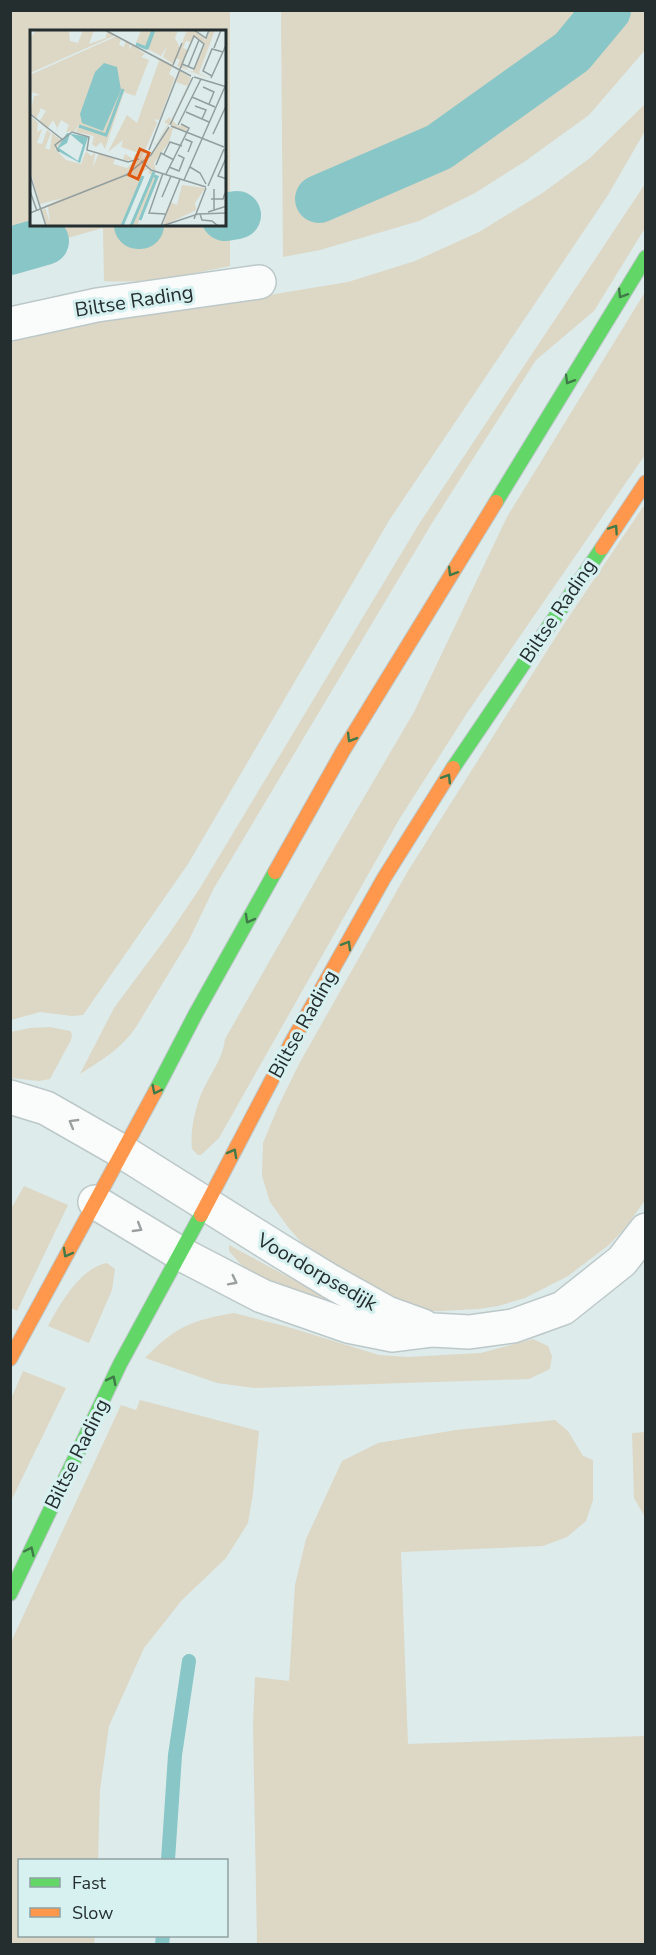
<svg xmlns="http://www.w3.org/2000/svg" width="656" height="1955" font-family="'Nunito Sans',sans-serif">
<style>
.green{fill:#ddd7c5;fill-rule:evenodd}
.lines{fill:none;stroke-linecap:round;stroke-linejoin:round}
.stream{stroke:#89c6c7;stroke-width:14}
.canal{stroke:#89c6c7;stroke-width:48}
.street-casing{stroke:#bdc8c8;stroke-width:36}
.fast-casing{stroke:#bdc8c8;stroke-width:16}
.slow-casing{stroke:#bdc8c8;stroke-width:16}
.street{stroke:#fafcfc;stroke-width:33}
.fast{stroke:#63d668;stroke-width:14}
.slow{stroke:#ff974d;stroke-width:14}
.oneway{stroke:#407a48}
.oneway2{stroke:#9a9f9f}
.labels{text-anchor:middle;dominant-baseline:central;stroke-width:6;stroke-linejoin:round;paint-order:stroke}
.street-label{font-size:20px;fill:#242e2e;stroke:#d7f1f1}
.inset-river{fill:none;stroke:#89c6c7;stroke-width:3}
.inset-road{fill:none;stroke:#939f9f;stroke-width:1.5}
.view{fill:#de570e;fill-opacity:0.15;stroke:#de570e;stroke-width:3}
.inset-edge{fill:none;stroke:#242e2e;stroke-width:3}
</style>
<rect width="100%" height="100%" fill="#ddebeb"/>
<!-- green -->
<path class="green" d="M 11,10 L 230,11 L 230,266 C 189,274 146,284 104,281 L 103,228 L 71,237 L 11,246 ZM 32,32 L 225,32 L 225,225 L 32,225 Z
M 281,11 L 645,11 L 645,50 L 589,115 L 524,162 L 475,193 L 419,221 L 320,250 L 283,257 Z
M 645,104 L 645,131 L 608,195 L 390,519 L 188,864 L 83,1015 L 72,1016 L 40,1012 L 11,1020 L 11,342 L 107,319 L 227,302 L 348,282 L 415,261 L 479,232 L 544,192 L 590,158 Z
M 645,184 L 645,228 L 594,311 L 536,360 L 432,523 L 214,888 L 189,940 L 136,1027 C 122,1048 102,1060 80,1074 L 114,1008 L 169,934 L 200,888 L 419,524 Z
M 645,292 L 645,455 L 467,713 L 400,818 L 219,1138 L 201,1155 L 198,1155 L 192,1149 C 190,1130 195,1109 202,1092 C 210,1074 223,1059 225,1039 L 329,857 L 414,712 L 507,517 Z
M 645,504 L 646,1199 L 625,1228 L 609,1245 L 568,1276 L 525,1298 L 498,1306 L 479,1309 L 421,1312 L 365,1288 L 301,1242 L 288,1227 L 270,1202 L 262,1176 L 263,1143 L 278,1107 L 299,1064 L 408,871 L 564,624 Z
M 50,1027 L 70,1031 L 72,1034 L 71,1040 L 50,1079 L 39,1081 L 11,1078 L 11,1032 L 30,1028 Z
M 24,1186 L 68,1205 L 17,1311 L 11,1308 L 11,1209 Z
M 229,1245 L 340,1305 L 341,1307 L 306,1299 L 245,1269 L 229,1251 Z
M 107,1263 L 115,1269 L 112,1290 L 89,1343 L 48,1326 C 60,1304 80,1268 107,1263 Z
M 234,1313 L 288,1327 L 379,1355 L 407,1357 L 481,1353 L 533,1339 L 548,1346 L 552,1356 L 550,1369 L 529,1379 L 254,1388 L 217,1383 L 145,1358 C 175,1327 192,1320 234,1313 Z
M 23,1371 L 66,1388 L 11,1501 L 11,1399 Z
M 140,1400 L 259,1431 L 253,1493 L 248,1523 L 226,1558 L 182,1600 L 144,1648 L 109,1726 L 100,1790 L 98,1860 L 20,1860 L 20,1936 L 95,1936 L 94,1944 L 11,1944 L 11,1642 L 121,1405 L 136,1410 Z
M 555,1420 L 568,1431 L 583,1456 L 593,1460 L 593,1500 L 586,1521 L 567,1537 L 543,1546 L 401,1552 L 408,1744 L 645,1736 L 645,1944 L 257,1944 L 253,1724 L 255,1677 L 289,1681 L 295,1585 L 306,1539 L 342,1461 L 378,1443 L 456,1430 Z
M 645,1432 L 646,1432 L 645,1517 L 634,1498 L 632,1433 Z"/>
<g class="lines">
<!-- stream -->
<path class="stream" d="M 168,1860 L 175,1755 L 189,1661
M 162,1944 L 163,1936"/>
<!-- canal -->
<path class="canal" d="M 319,199 L 439,147 L 572,52 L 607,10
M 225,217 L 237,215
M 138,225 L 140,225
M 10,251 L 45,241"/>
<!-- street casing -->
<g class="street-casing">
<path id="street" d="M 10,324 L 97,305 L 259,282
M 10,1097 L 46,1108 L 123,1152 L 284,1253 L 330,1281 L 387,1313 L 423,1326
M 95,1202 L 181,1254 L 262,1296 L 348,1326 L 393,1335 L 433,1330 L 469,1332 L 513,1326 L 563,1308 L 622,1261 L 646,1230"/>
</g>
<!-- fast casing -->
<g class="fast-casing">
<path id="fast" d="M 496,502 L 646,257
M 453,768 L 602,548
M 155,1092 L 195,1015 L 275,872
M 10,1594 L 120,1364 L 201,1215"/>
</g>
<!-- slow casing -->
<g class="slow-casing">
<path id="slow" d="M 602,548 L 646,482
M 275,872 L 343,751 L 496,502
M 201,1215 L 290,1045 L 384,878 L 453,768
M 10,1359 L 155,1092"/>
</g>
<!-- street -->
<use href="#street" class="street"/>
<!-- fast -->
<use href="#fast" class="fast"/>
<!-- slow -->
<use href="#slow" class="slow"/>
</g>
<!-- one-way arrows -->
<defs><path id="oneway-chevron" d="M-2-3.5L2.5 0L-2 3.5" fill="none" stroke-width="1.6" stroke-linecap="round" stroke-linejoin="round" transform="scale(1.5)"/></defs>
<g class="oneway">
<use href="#oneway-chevron" transform="translate(622 294) rotate(122)"/>
<use href="#oneway-chevron" transform="translate(569 380) rotate(121)"/>
<use href="#oneway-chevron" transform="translate(614 529) rotate(-56)"/>
<use href="#oneway-chevron" transform="translate(452 572) rotate(121)"/>
<use href="#oneway-chevron" transform="translate(351 738) rotate(121)"/>
<use href="#oneway-chevron" transform="translate(447 778) rotate(-58)"/>
<use href="#oneway-chevron" transform="translate(249 919) rotate(119)"/>
<use href="#oneway-chevron" transform="translate(347 945) rotate(-60)"/>
<use href="#oneway-chevron" transform="translate(156 1090) rotate(117)"/>
<use href="#oneway-chevron" transform="translate(233 1153) rotate(-62)"/>
<use href="#oneway-chevron" transform="translate(67 1253) rotate(119)"/>
<use href="#oneway-chevron" transform="translate(112 1380) rotate(-63)"/>
<use href="#oneway-chevron" transform="translate(30 1551) rotate(-65)"/>
</g>
<g class="oneway2">
<use href="#oneway-chevron" transform="translate(73 1123) rotate(-150)"/>
<use href="#oneway-chevron" transform="translate(138 1228) rotate(31)"/>
<use href="#oneway-chevron" transform="translate(233 1281) rotate(27)"/>
</g>
<g class="labels">
<!-- street labels -->
<g class="street-label">
<text transform="translate(134 301) rotate(-9)">Biltse Rading</text>
<text transform="translate(558 611) rotate(-56)">Biltse Rading</text>
<text transform="translate(303 1024) rotate(-61)">Biltse Rading</text>
<text transform="translate(317 1272) rotate(30)">Voordorpsedijk</text>
<text transform="translate(77 1454) rotate(-64)">Biltse Rading</text>
</g>
</g>
<!-- overview -->
<g transform="translate(30 30)">
<rect width="196" height="196" fill="#ddebeb"/>
<path d="M 6,0 L 39,0 L 40,11 L 48,13 L 53,0 L 64,0 L 59,14 L 76,8 L 77,1 L 86,5 L 0,43 L 0,9 ZM 111,0 L 148,0 L 145,8 L 150,18 L 157,0 L 164,0 L 176,10 L 180,0 L 185,0 L 169,43 L 181,49 L 147,36 L 150,30 L 146,28 L 143,34 L 133,27 L 137,16 L 131,26 L 106,13 ZM 165,6 L 175,14 L 162,43 L 153,35 L 158,20 L 153,18 L 156,11 L 161,12 ZM 87,6 L 91,9 L 89,15 L 94,17 L 96,10 L 100,13 L 99,20 L 102,15 L 115,24 L 111,27 L 119,30 L 105,66 L 94,62 L 75,119 L 71,112 L 66,117 L 62,114 L 64,106 L 46,102 L 49,94 L 45,101 L 36,102 L 39,95 L 31,90 L 25,103 L 27,97 L 23,90 L 17,99 L 9,92 L 16,81 L 11,78 L 6,89 L 0,84 L 4,66 L 10,65 L 2,62 L 0,67 L 0,45 ZM 130,28 L 143,35 L 139,44 L 145,48 L 129,90 L 124,89 L 127,93 L 111,129 L 126,119 L 139,98 L 145,97 L 139,94 L 126,115 L 122,113 L 126,114 L 133,102 L 138,94 L 134,92 L 140,87 L 141,91 L 157,56 L 146,52 L 150,41 L 161,48 L 142,90 L 148,96 L 156,95 L 157,101 L 143,98 L 139,112 L 124,133 L 126,141 L 120,138 L 108,144 L 112,146 L 92,196 L 17,196 L 12,180 L 15,178 L 20,193 L 18,177 L 15,176 L 33,168 L 10,174 L 0,140 L 2,87 L 8,93 L 7,102 L 12,99 L 7,113 L 12,114 L 17,100 L 21,103 L 15,118 L 20,120 L 22,103 L 32,111 L 25,119 L 36,130 L 51,134 L 56,121 L 61,126 L 65,123 L 63,137 L 69,123 L 85,129 L 83,134 L 97,138 L 108,127 L 97,131 L 93,130 L 95,124 L 103,129 L 105,124 L 112,124 L 91,117 L 93,110 L 78,122 L 97,85 L 107,93 ZM 120,140 L 127,146 L 107,196 L 101,196 L 123,145 L 118,143 ZM 152,155 L 175,158 L 165,173 L 166,180 L 133,196 L 140,172 L 147,175 Z" fill="#ddd7c5" fill-rule="evenodd"/>
<path d="M 74,33 L 87,37 L 91,60 L 73,101 L 52,93 L 50,84 L 65,42 ZM 37,103 L 58,107 L 50,133 L 26,120 ZM 40,104 L 53,115 L 48,131 L 29,118 L 37,113 Z" fill="#89c6c7" fill-rule="evenodd"/>
<path class="inset-river" d="M 106,14 L 116,18 L 123,0M 117,19 L 124,0M 49,96 L 76,105 L 93,59M 110,190 L 127,147 L 124,146M 92,196 L 113,146M 101,196 L 124,142"/>
<path class="inset-road" d="M 75,0 L 161,46M 164,0 L 176,8 L 179,0M 184,18 L 191,0M 143,35 L 152,13M 158,37 L 169,10M 182,46 L 173,41 L 182,19 L 193,22M 164,47 L 197,57M 181,48 L 197,13M 173,57 L 184,62 L 179,74M 162,67 L 185,77M 165,76 L 176,80 L 172,89M 156,82 L 179,92M 0,84 L 33,110M 140,95 L 163,47M 148,95 L 171,49M 141,96 L 194,117M 183,104 L 197,74M 155,109 L 162,112 L 158,122M 119,120 L 133,83 L 154,29 L 164,6 L 174,14 L 164,39 L 152,34M 29,122 L 25,115 L 42,102 L 59,107 L 57,120 L 98,132 L 109,129M 134,124 L 140,112 L 152,116M 197,126 L 188,146 L 197,149M 111,131 L 121,140 L 176,157M 126,135 L 131,123 L 144,130M 139,137 L 149,141 L 154,128 L 148,125M 160,137 L 170,143 L 176,154M 133,143 L 119,183 L 135,184M 136,144 L 159,98 L 151,94M 0,145 L 16,196M 154,150 L 197,52M 178,156 L 194,119M 184,159 L 184,180M 0,161 L 7,181M 132,167 L 141,146M 181,169 L 193,169 L 195,163M 178,182 L 197,176M 0,183 L 96,145 L 121,125 L 139,97M 170,184 L 172,190 L 182,191 L 188,196M 164,189 L 176,158M 131,196 L 150,149M 132,196 L 168,184 L 197,183"/>
<path class="view" d="M 110,119 L 119,123 L 108,149 L 99,145 Z"/>
<rect width="196" height="196" class="inset-edge"/>
</g>
<!-- border -->
<rect width="656" height="1955" fill="none" stroke="#242e2e" stroke-width="24"/>
<!-- legend -->
<rect x="18" y="1859" width="210" height="78" fill="#d7f1f1" stroke="#8fa3a3" stroke-width="1.5"/>
<rect x="30" y="1878" width="30" height="9" fill="#63d668" stroke="#8fa3a3" stroke-width="1.5"/>
<text x="72" y="1889" font-size="18" fill="#242e2e">Fast</text>
<rect x="30" y="1908" width="30" height="9" fill="#ff974d" stroke="#8fa3a3" stroke-width="1.5"/>
<text x="72" y="1919" font-size="18" fill="#242e2e">Slow</text>
</svg>
